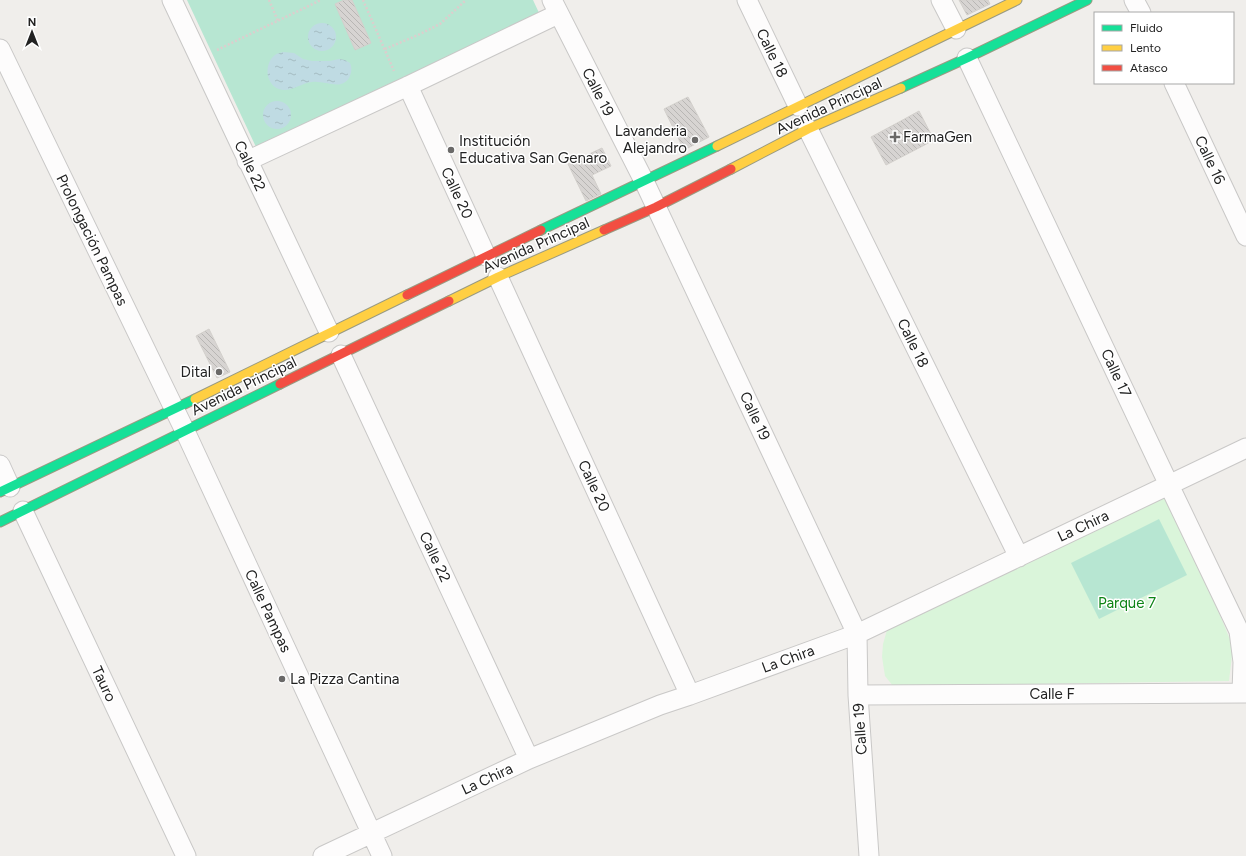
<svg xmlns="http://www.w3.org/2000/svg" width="1246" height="856" font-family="Figtree,sans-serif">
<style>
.park{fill:#daf5da}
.pitch{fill:#b7e6d2}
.water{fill:url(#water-ripples)}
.building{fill:url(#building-back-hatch);stroke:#d3d0cc}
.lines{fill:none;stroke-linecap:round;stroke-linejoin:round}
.street-casing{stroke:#c9c8c7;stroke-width:21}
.fast-casing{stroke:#999a82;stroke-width:11}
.slow-casing{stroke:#999a82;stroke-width:11}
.jam-casing{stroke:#999a82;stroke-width:11}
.path{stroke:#dccecd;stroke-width:2.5;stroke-dasharray:2 2;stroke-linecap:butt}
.street{stroke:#fdfcfc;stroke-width:19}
.fast{stroke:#16e098;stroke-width:9}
.slow{stroke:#ffcf43;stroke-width:9}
.jam{stroke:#f24e42;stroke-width:9}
.poi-dot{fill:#6a6968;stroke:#fff;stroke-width:1.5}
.labels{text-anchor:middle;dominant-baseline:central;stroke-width:3;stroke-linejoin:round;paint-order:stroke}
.street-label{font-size:15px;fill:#222;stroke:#fff}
.poi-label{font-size:15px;fill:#222;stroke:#fff;text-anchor:start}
.park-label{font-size:15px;fill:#0c8416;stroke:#fff}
</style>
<defs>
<pattern id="water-ripples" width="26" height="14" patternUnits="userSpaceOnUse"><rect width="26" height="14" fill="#bfdbe3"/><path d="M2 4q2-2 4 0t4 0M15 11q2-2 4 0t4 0" fill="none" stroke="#a4bcc2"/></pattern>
<pattern id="building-back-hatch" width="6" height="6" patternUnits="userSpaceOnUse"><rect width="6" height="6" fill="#d7d4d2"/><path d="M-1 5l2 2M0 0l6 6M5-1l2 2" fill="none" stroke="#b8b6b4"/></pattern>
</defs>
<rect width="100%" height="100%" fill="#f0eeeb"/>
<!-- park -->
<path class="park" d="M 1164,496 L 1184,538 L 1218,610 L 1233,647 L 1229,681 L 893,686 L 885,676 L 882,657 L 883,644 L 887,630 Z"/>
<!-- pitch -->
<path class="pitch" d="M 187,0 L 533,0 L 540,15 L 256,147 Z
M 1159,519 L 1187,575 L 1099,619 L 1071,563 Z"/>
<!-- water -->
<path class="water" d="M308 37a14 14 0 1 1 28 0a14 14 0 1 1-28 0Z
M 283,52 L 294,53 L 303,59 L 312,61 L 330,61 L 339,59 L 345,60 L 350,63 C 352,68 352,72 349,78 C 341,91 324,80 312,82 C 301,83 290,93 279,89 C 265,84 264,63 275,55 C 277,53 281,53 283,52 Z
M263 115a14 14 0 1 1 28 0a14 14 0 1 1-28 0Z"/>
<!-- building -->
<path class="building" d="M 344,0 L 352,0 L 371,43 L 355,50 L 335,4 Z
M 959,0 L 988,0 L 990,4 L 967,15 Z
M 688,97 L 709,137 L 684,150 L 664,109 Z
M 919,111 L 934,140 L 915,150 L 899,122 Z
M 899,122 L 915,150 L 886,165 L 871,137 Z
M 602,148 L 611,166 L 592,175 L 601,194 L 586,201 L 568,164 Z
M 209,329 L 230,372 L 217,378 L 196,336 Z"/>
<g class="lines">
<!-- street casing -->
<g class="street-casing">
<path id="street" d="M 172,0 L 329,332
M 552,0 L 644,181 L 857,634 L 858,695 L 869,856
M 747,0 L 798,106
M 941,0 L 956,29
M 1134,0 L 1141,13
M 0,49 L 185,431 L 382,856
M 967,58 L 1169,485 L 1239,631 L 1243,662 L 1242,693
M 1174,83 L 1246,236
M 408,86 L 486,256
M 808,129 L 1019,557
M 247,161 L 408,86 L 558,14
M 498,277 L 690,695
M 341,355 L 529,759
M 0,465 L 10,487
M 23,511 L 186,856
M 858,695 L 1246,693
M 323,856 L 529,759 L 660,705 L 690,695 L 857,634 L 1246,448"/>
</g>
<!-- fast casing -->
<g class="fast-casing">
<path id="fast" d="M 901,88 L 967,58 L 1087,0
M 541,230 L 717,146
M 0,492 L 195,399
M 0,522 L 280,384"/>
</g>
<!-- slow casing -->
<g class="slow-casing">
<path id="slow" d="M 717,146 L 1017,0
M 731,169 L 808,129 L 901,88
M 449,301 L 498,277 L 604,230
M 195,399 L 407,295"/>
</g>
<!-- jam casing -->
<g class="jam-casing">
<path id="jam" d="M 604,230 L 656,207 L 731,169
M 407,295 L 541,230
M 280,384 L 449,301"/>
</g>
<!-- path -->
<path class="path" d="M 269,0 L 278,21
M 363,0 L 394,71
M 385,49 L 418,35 L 440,24 L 466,0
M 217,50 L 321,0"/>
<!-- street -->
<use href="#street" class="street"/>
<!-- fast -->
<use href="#fast" class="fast"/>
<!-- slow -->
<use href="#slow" class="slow"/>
<!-- jam -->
<use href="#jam" class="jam"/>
</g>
<!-- markers -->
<g class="poi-dot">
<path d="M893 131h4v4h4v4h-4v4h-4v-4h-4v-4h4z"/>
<circle cx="695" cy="140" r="4"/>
<circle cx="451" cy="150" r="4"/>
<circle cx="219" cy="372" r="4"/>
<circle cx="282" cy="679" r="4"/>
</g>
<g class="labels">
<!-- street labels -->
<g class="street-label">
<text transform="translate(772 53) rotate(64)">Calle 18</text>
<text transform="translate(598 92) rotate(63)">Calle 19</text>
<text transform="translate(829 106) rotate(-25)">Avenida Principal</text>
<text transform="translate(1210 160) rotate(65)">Calle 16</text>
<text transform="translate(250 166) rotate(65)">Calle 22</text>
<text transform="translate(457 193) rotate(65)">Calle 20</text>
<text transform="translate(92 240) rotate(64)">Prolongación Pampas</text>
<text transform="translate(536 245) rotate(-24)">Avenida Principal</text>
<text transform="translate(913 343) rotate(64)">Calle 18</text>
<text transform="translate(1116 373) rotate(65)">Calle 17</text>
<text transform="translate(244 386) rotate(-26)">Avenida Principal</text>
<text transform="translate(755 416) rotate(65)">Calle 19</text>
<text transform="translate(594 486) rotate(65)">Calle 20</text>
<text transform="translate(1083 526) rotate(-25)">La Chira</text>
<text transform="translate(435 557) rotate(65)">Calle 22</text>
<text transform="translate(268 611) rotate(65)">Calle Pampas</text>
<text transform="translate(788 659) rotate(-20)">La Chira</text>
<text transform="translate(104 684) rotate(65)">Tauro</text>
<text x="1052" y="694">Calle F</text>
<text transform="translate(860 729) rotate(-94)">Calle 19</text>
<text transform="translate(487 779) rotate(-25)">La Chira</text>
</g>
<!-- poi labels -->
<g class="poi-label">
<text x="687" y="131" text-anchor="end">Lavanderia<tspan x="687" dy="17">Alejandro</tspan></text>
<text x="903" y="137">FarmaGen</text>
<text x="459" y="141">Institución<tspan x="459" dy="17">Educativa San Genaro</tspan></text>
<text x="211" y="372" text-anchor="end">Dital</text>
<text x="290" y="679">La Pizza Cantina</text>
</g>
<!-- park labels -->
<g class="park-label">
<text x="1127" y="603">Parque 7</text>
</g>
</g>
<!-- legend -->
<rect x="1094" y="12" width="140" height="72" fill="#ffffff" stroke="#a7a7a7"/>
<rect x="1102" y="25" width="20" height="6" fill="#16e098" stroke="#a7a7a7"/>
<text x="1130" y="32" font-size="12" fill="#222222">Fluido</text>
<rect x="1102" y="45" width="20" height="6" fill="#ffcf43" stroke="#a7a7a7"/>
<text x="1130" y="52" font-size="12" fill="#222222">Lento</text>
<rect x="1102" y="65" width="20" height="6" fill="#f24e42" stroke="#a7a7a7"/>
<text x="1130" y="72" font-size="12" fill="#222222">Atasco</text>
<!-- north arrow -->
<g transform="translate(32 32)" stroke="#ffffff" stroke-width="3" paint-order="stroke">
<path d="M0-3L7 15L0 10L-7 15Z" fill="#222222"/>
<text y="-6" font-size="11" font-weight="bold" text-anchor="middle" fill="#222222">N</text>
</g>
</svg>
